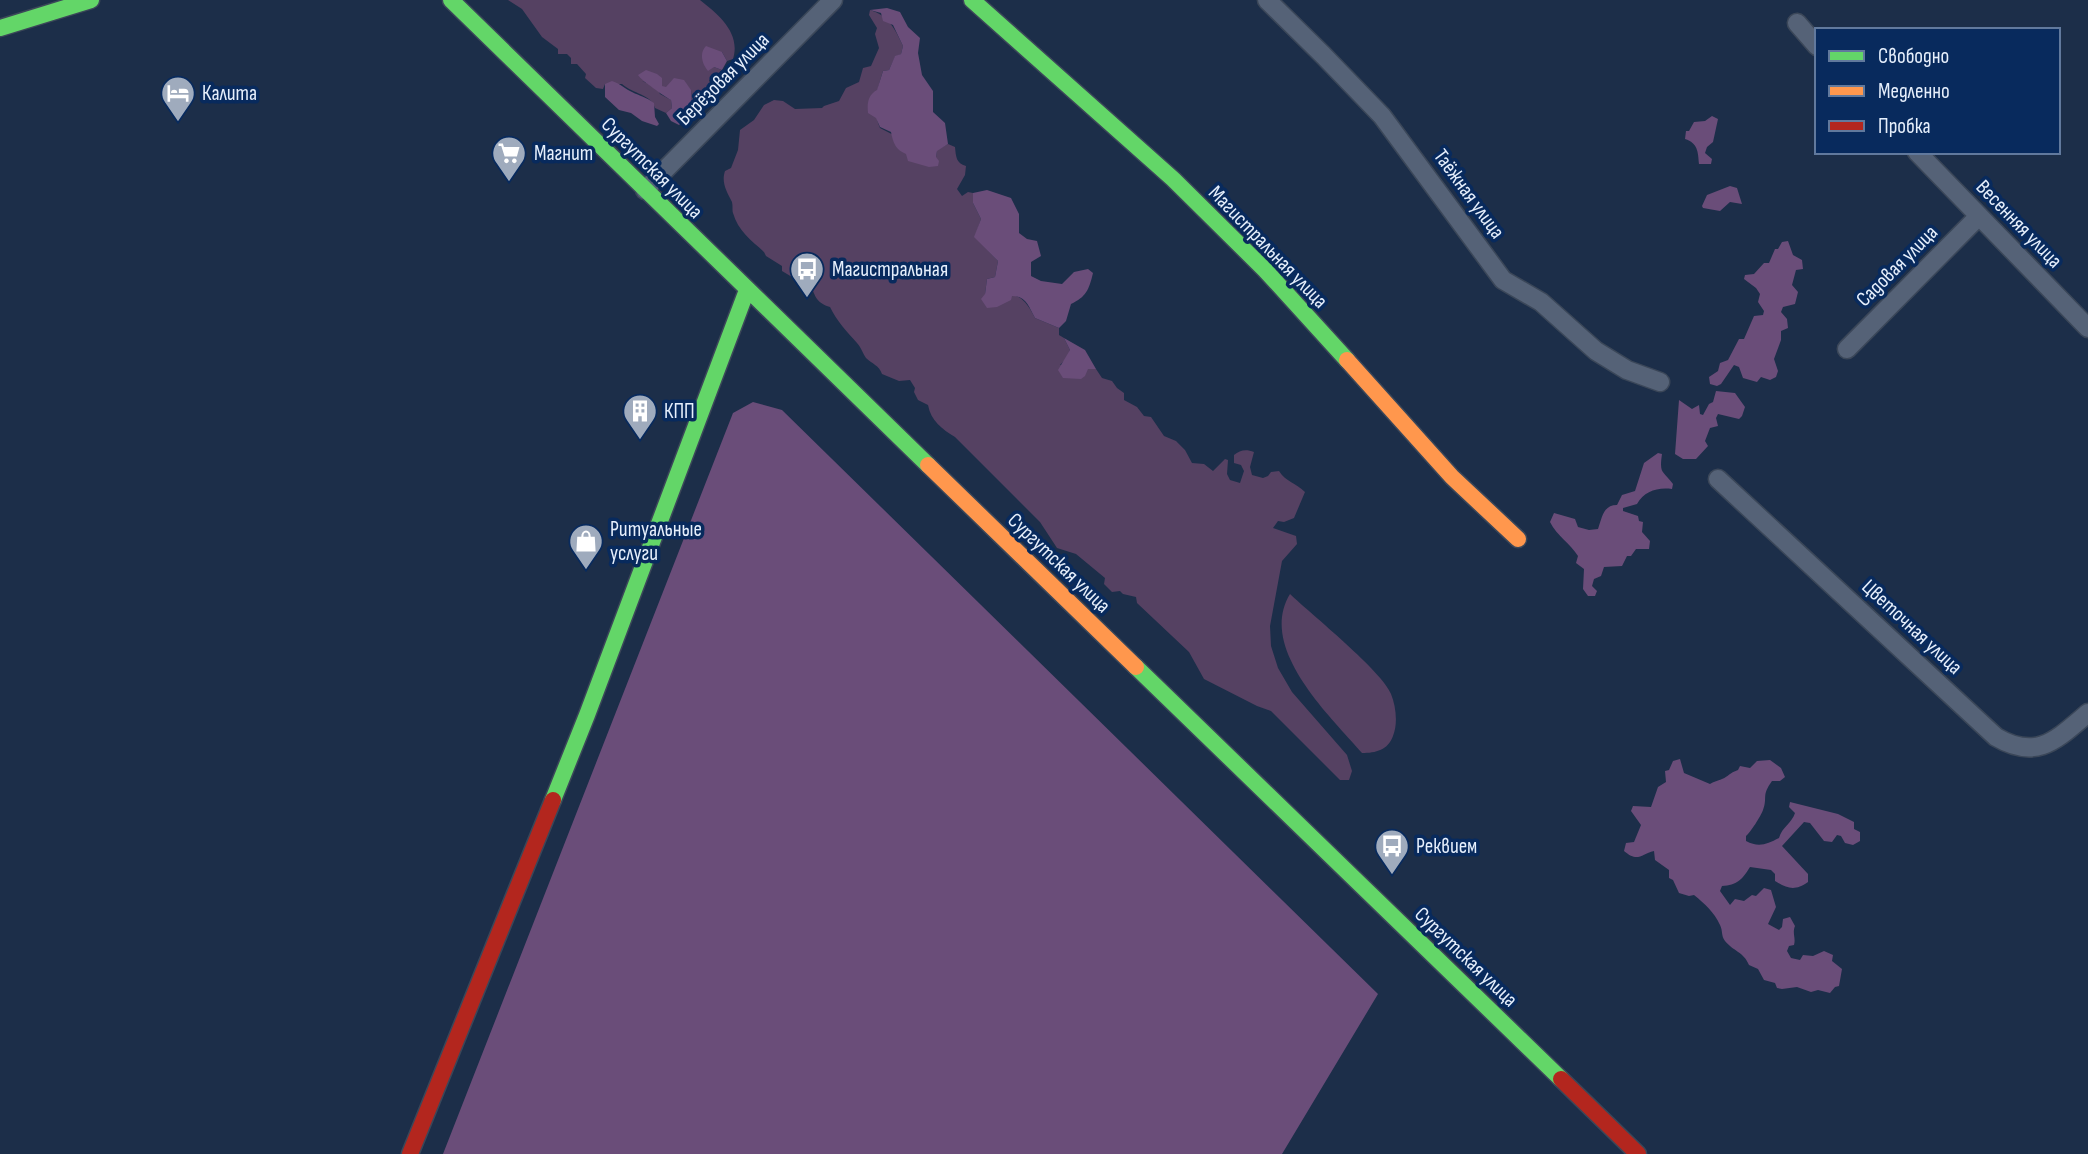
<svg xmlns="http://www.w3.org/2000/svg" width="2088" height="1154" font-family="'Sofia Sans Condensed',sans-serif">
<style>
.green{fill:#554162}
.forest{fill:#6a4d79}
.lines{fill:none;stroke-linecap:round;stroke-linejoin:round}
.street-casing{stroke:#3b4759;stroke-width:21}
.fast-casing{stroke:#3b4759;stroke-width:19}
.slow-casing{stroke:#3b4759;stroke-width:19}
.jam-casing{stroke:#3b4759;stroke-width:19}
.street{stroke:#556277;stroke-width:18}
.fast{stroke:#63d668;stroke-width:16}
.slow{stroke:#ff974d;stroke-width:16}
.jam{stroke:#b3261e;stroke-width:16}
.labels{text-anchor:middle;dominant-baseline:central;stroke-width:7;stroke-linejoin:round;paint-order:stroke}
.street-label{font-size:21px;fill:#e6effc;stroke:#082a5d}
.poi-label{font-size:21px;fill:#e6effc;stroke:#082a5d;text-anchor:start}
</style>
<rect width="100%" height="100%" fill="#1c2e49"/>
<!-- green -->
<path class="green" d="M 508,0 L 700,0 C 719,15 741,33 733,59 L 727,61 L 722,52 L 714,67 L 722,70 L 716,76 L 712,75 L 709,81 L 713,85 L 711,93 L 699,106 L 692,104 L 691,90 L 666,88 L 642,81 L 656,87 L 660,94 L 671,100 L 672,108 L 666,113 L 655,108 C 651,94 633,94 622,84 L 605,84 L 603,89 L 596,88 L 585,78 L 586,74 L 577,64 L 571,64 L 571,58 L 567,54 L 558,54 L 558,49 L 542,37 L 522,9 Z
M 870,10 C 889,16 895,29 903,46 L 901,54 L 895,57 L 889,70 L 883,71 C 877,89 872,110 880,128 L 936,157 L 937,150 L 948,144 L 955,147 C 956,157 956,163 966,166 L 965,175 L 957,189 L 962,196 L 968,192 L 973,193 L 973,203 L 981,219 L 975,237 L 998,261 L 995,277 L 987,279 L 985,294 C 1014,295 1021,290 1035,318 L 1059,328 L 1059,335 L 1064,338 L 1070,350 L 1068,357 L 1060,365 L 1096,369 L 1102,378 L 1112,381 L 1117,388 L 1124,393 L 1124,400 L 1137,407 L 1144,416 L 1151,417 L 1164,436 L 1176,441 L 1185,450 L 1192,463 L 1204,464 L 1213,471 L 1225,459 L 1228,460 L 1227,474 L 1230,480 L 1240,483 L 1244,471 L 1241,465 L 1234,463 L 1234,455 C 1240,450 1246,449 1254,452 L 1250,467 L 1252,475 L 1263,478 L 1268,476 L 1271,472 L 1279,471 C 1286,482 1296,483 1305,492 L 1294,518 L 1284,522 L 1278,521 L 1273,528 L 1296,536 L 1297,544 L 1282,561 L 1270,626 L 1271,646 L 1278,668 L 1292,692 L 1347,755 L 1352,771 L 1349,780 L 1340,780 L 1271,711 L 1257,706 L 1204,679 L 1189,652 L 1137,603 L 1136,597 L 1123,594 L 1120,591 L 1112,592 L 1104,584 L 1105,578 L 1076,554 L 1057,548 L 1040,522 L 955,437 C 942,429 931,421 928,405 L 918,400 L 914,392 L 915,388 L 910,380 L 899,381 L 882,374 C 879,365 872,364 866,358 C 863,354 861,347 857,343 C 848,333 836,320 830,307 C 817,303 815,297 811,285 L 802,283 L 782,271 L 782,266 L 766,256 L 764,252 C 751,240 738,231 733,213 C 732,210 733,206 732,202 C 727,192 721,183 725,171 L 731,168 L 738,150 L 740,130 L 754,120 L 764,105 L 774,100 L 783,101 L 795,109 L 822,108 L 824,106 L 839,101 L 846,88 L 859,82 L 863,68 L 871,66 L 879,48 L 875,34 L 877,28 L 869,15 Z
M 1290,594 C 1311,614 1383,672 1391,694 C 1396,706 1398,724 1393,736 C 1388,750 1376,753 1362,753 C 1330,716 1257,648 1290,594 Z"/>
<!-- forest -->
<path class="forest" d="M 887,8 L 900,12 L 908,27 L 920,38 L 918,53 L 922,75 L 933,91 L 933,112 L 945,123 L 948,144 L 937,151 L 936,157 L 939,161 L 938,166 L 929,167 L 908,161 L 906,154 C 896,150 893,143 891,132 L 880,127 L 876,118 L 868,113 C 867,103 868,95 877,90 L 883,71 L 889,70 L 895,56 L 901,54 L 903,46 L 893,25 L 883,21 L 881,13 L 870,10 Z
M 706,46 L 722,52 L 727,61 L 722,70 L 714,67 L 708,71 C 702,64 699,53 706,46 Z
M 646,70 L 657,74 L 662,78 L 662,86 L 666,87 L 674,78 L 684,80 L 691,90 L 692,104 L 685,112 L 686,118 L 679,125 L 671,121 L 666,113 L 672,108 L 671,100 C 664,96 642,81 638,75 Z
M 612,81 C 621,84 625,89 632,92 C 640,96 646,97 654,103 L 655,117 L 659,124 L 657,126 L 642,121 L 631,113 L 619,110 L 605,97 L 605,84 Z
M 1712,116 L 1718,119 L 1713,142 L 1707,147 L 1705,153 L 1712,159 L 1711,164 L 1699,164 C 1698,152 1698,143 1685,139 L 1686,131 L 1689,131 L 1694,122 L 1705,121 Z
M 1730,186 L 1737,188 L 1742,204 L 1730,202 L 1720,211 L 1703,208 L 1702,206 L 1707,195 Z
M 987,190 L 1011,198 L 1019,214 L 1019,233 L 1027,239 L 1037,241 L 1041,256 L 1031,262 L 1031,276 L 1041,281 L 1062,284 L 1074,272 L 1088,269 L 1093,273 C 1089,290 1086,297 1071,304 L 1066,321 L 1059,328 L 1035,318 C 1029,307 1026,296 1012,296 L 1011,300 L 997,307 L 987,308 L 981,299 L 985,294 L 987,279 L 995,277 L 998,261 L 974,237 L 981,219 L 973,203 L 973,193 Z
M 1788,241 L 1793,255 L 1802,260 L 1803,269 L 1796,270 L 1792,285 L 1798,292 L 1795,304 L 1783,307 L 1781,312 L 1787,319 L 1788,328 L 1781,331 L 1781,340 L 1774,359 L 1778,371 L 1776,377 L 1770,380 L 1761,377 L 1757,382 L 1743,378 L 1739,367 L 1734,365 L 1721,384 L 1717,386 L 1710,384 L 1709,377 L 1718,371 L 1720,363 L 1728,360 L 1739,339 L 1744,339 L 1754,316 L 1763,315 L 1764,311 L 1758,302 L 1760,294 L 1756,288 L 1744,279 L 1745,275 L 1754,274 L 1764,263 L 1769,263 L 1775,249 L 1778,249 L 1782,242 Z
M 1064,338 L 1085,350 L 1096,369 L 1088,369 L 1085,376 L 1081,379 L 1063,378 L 1058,370 L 1070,350 Z
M 1716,391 L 1735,393 L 1745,407 L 1742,416 L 1739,419 L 1718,414 L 1716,418 L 1718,426 L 1710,428 L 1705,441 L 1708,446 L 1696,459 L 1683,459 L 1675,454 L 1679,400 L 1692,409 L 1699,405 L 1700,414 L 1703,415 L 1709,404 L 1713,402 Z
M 753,402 L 782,410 L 1378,994 L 1282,1154 L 443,1154 L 733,413 Z
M 1658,453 L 1662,454 C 1659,475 1663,470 1673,484 L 1672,489 C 1658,487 1644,491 1637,504 L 1623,508 L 1623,511 L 1638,516 L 1639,521 L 1643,522 L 1642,532 L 1650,541 L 1649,549 L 1636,549 L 1631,556 L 1627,556 L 1622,566 L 1604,567 L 1601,576 L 1594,579 L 1592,586 L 1597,591 L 1595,596 L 1588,596 L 1583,589 L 1584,569 L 1576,563 L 1578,556 C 1570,543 1557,536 1550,522 L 1554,513 L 1575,519 L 1578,527 L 1589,530 L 1598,529 C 1602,518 1603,505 1617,505 L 1622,495 L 1635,491 L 1644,463 Z
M 1680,759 L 1684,773 L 1710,784 C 1715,781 1717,781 1722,779 C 1729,776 1729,773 1738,770 L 1740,766 L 1750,768 L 1757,761 L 1770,760 L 1781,768 L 1785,777 L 1780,781 L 1772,781 C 1761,796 1768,797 1763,810 C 1761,816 1750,833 1746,836 L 1746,841 C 1759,848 1767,844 1779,838 C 1782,827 1792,823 1795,813 L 1789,807 L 1790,802 L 1838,814 L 1854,822 L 1854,829 L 1860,832 L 1860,841 L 1853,845 L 1845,843 L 1841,836 L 1837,835 L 1832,842 L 1824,841 L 1810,823 L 1804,822 L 1782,846 L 1808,874 L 1808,882 C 1795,891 1788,889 1775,881 L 1775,874 L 1771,870 L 1750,867 C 1742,880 1737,885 1722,886 L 1720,891 L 1730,905 L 1735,899 L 1744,901 L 1752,895 L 1756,896 L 1764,888 L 1771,890 L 1776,907 L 1768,924 L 1779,930 L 1782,927 L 1783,919 L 1790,917 L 1795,926 C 1792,933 1796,938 1794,945 L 1789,946 L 1787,951 L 1791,958 L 1800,960 L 1803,955 L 1813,956 L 1824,951 L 1833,955 L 1832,961 L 1842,969 L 1839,986 L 1835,987 L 1830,993 L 1818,990 L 1811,992 L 1797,987 L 1782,989 L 1777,988 L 1775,983 L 1764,980 L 1758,969 L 1749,965 C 1744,952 1733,951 1725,941 C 1721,936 1723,931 1720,925 C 1714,912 1705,904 1694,895 L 1689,896 L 1679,893 L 1673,880 L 1669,878 L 1669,870 L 1655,860 L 1654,851 C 1641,854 1638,863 1624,851 L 1626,843 L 1634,842 L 1641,825 L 1631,811 L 1633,806 L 1651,807 L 1658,787 L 1666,782 L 1665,771 L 1669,770 L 1673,761 Z"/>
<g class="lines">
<!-- street casing -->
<g class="street-casing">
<path id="street" d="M 1267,0 L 1323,55 L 1382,116 L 1503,280 L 1541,302 L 1596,351 L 1627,370 L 1660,382
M 1797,23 L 1817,46
M 1917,152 L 2088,328
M 645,190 L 833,0
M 1847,349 L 1979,216
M 1718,479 L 1996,737 C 2037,761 2056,740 2088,713"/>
</g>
<!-- fast casing -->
<g class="fast-casing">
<path id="fast" d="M 451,0 L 928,465
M 972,0 L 1173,179 L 1265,270 L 1347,360
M 0,28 L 91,0
M 1136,667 L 1561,1079
M 553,800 L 587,715 L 747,290"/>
</g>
<!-- slow casing -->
<g class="slow-casing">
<path id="slow" d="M 1347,360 L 1452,477 L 1518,539
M 928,465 L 1136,667"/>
</g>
<!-- jam casing -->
<g class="jam-casing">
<path id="jam" d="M 1561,1079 L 1638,1154
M 410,1154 L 553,800"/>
</g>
<!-- street -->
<use href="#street" class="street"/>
<!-- fast -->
<use href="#fast" class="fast"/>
<!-- slow -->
<use href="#slow" class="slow"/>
<!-- jam -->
<use href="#jam" class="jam"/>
</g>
<!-- icons -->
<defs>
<g id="hotel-pin" transform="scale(1.75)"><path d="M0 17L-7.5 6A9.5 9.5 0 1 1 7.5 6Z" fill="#9fabbd" stroke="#082a5d"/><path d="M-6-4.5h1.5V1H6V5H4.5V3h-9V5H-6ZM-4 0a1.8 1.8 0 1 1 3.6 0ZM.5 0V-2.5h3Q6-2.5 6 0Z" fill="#fff"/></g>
<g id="supermarket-pin" transform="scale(1.75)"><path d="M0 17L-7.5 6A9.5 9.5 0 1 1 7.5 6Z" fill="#9fabbd" stroke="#082a5d"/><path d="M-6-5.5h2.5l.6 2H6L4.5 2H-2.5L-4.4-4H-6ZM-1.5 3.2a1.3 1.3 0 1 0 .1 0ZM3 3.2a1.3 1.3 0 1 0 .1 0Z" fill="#fff"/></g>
<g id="bus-pin" transform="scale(1.75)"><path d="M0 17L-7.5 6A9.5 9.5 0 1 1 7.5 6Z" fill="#9fabbd" stroke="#082a5d"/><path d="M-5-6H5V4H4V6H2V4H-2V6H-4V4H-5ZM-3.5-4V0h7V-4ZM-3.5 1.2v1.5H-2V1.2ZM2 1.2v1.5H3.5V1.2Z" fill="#fff"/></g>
<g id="building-pin" transform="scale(1.75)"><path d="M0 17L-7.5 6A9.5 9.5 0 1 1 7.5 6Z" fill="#9fabbd" stroke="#082a5d"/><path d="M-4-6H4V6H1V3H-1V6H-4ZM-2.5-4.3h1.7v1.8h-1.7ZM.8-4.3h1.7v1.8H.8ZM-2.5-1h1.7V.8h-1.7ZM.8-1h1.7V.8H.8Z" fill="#fff"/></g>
<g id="shop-pin" transform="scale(1.75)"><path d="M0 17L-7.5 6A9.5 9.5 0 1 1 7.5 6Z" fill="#9fabbd" stroke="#082a5d"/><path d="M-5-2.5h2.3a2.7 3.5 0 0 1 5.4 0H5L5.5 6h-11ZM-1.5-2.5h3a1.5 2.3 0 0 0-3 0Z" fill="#fff"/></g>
</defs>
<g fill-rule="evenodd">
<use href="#hotel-pin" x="178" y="93"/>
<use href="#supermarket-pin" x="509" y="153"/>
<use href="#bus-pin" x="807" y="269"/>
<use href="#building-pin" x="640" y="411"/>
<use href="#shop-pin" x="586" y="541"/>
<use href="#bus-pin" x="1392" y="846"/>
</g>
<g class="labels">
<!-- street labels -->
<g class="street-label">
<text transform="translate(723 79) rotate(-45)">Берёзовая улица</text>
<text transform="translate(652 168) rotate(45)">Сургутская улица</text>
<text transform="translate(1469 194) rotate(54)">Таёжная улица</text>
<text transform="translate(2019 224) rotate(46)">Весенняя улица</text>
<text transform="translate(1268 247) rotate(46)">Магистральная улица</text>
<text transform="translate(1897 266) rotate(-45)">Садовая улица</text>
<text transform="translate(1059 563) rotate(44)">Сургутская улица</text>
<text transform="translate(1912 627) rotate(43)">Цветочная улица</text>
<text transform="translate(1466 957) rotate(44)">Сургутская улица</text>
</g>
<!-- poi labels -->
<g class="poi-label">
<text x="202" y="93">Калита</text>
<text x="534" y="153">Магнит</text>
<text x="832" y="269">Магистральная</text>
<text x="664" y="411">КПП</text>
<text x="610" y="529">Ритуальные<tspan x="610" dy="24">услуги</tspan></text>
<text x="1416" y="846">Реквием</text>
</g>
</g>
<!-- legend -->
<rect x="1815" y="28" width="245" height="126" fill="#082a5d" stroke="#61799d" stroke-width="2"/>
<rect x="1829" y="51" width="35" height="10" fill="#63d668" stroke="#61799d" stroke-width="2"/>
<text x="1878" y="63" font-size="21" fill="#e6effc">Свободно</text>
<rect x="1829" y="86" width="35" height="10" fill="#ff974d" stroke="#61799d" stroke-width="2"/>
<text x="1878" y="98" font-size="21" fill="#e6effc">Медленно</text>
<rect x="1829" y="121" width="35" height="10" fill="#b3261e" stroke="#61799d" stroke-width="2"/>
<text x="1878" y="133" font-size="21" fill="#e6effc">Пробка</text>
</svg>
